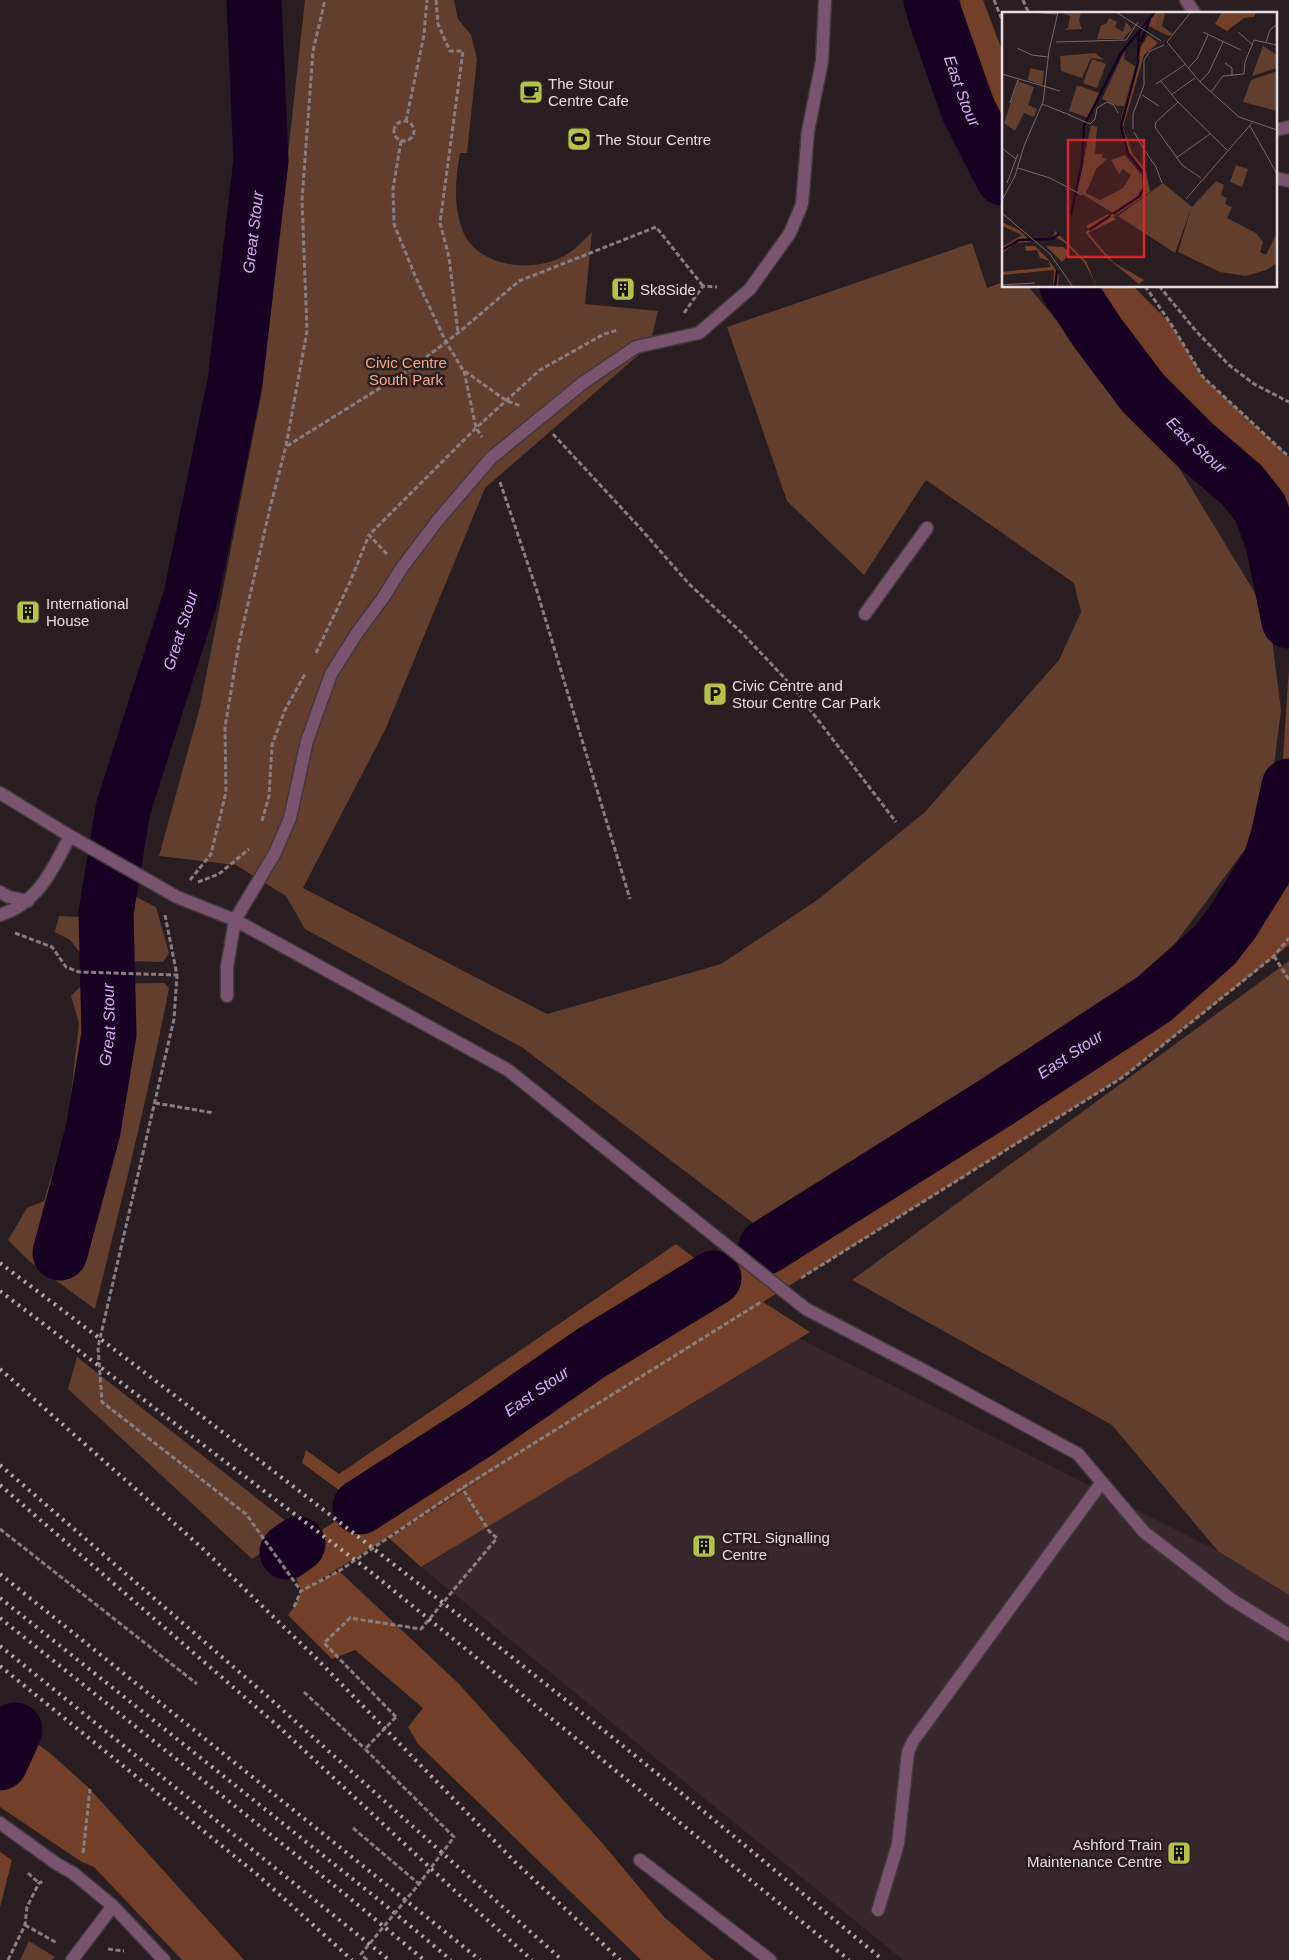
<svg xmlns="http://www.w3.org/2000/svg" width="1289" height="1960" font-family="Arial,sans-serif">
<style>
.built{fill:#37262b}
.green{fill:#613e2e}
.forest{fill:#724029}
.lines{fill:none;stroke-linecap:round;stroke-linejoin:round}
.river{stroke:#180023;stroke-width:55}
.lane-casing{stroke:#42383b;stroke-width:15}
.street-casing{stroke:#42383b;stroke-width:15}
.path{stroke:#887e81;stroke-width:3;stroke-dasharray:5 2.5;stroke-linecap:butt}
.lane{stroke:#79546f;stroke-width:12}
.street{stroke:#79546f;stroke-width:12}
.rail{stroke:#b1a8aa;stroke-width:4;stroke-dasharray:2.5 5;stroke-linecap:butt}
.lane-bridge-casing{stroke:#42383b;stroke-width:15;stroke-linecap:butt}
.path-bridge{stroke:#887e81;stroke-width:3;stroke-dasharray:5 2.5;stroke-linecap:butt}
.lane-bridge{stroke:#79546f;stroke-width:12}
.labels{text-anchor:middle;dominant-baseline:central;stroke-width:5;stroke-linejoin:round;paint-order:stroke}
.poi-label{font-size:15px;fill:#e5dddf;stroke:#281d20;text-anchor:start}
.park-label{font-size:15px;fill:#faa984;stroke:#281d20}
.water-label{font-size:16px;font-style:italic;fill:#dcaef4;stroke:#281d20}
.inset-river{fill:none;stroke:#180023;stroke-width:2.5}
.inset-road{fill:none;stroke:#746a6c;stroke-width:1}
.view{fill:#d62828;fill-opacity:0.15;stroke:#d62828;stroke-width:2.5}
.inset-edge{fill:none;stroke:#e5dddf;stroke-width:2.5}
</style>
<rect width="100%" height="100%" fill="#281d20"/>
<!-- built -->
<path class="built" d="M 799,1338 L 1218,1551 L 1289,1595 L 1289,1960 L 903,1960 L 421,1567 Z"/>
<!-- green -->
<path class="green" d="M 305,0 L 454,0 L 458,19 L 471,35 L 477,59 L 467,153 L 460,153 C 456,177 453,202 461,226 C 473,266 529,274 562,257 C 574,251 583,241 592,232 L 585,304 L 658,311 L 650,345 L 485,488 L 386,728 L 303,888 L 547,1014 L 721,964 L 820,898 L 925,812 L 1059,660 L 1081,612 L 1074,583 L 926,480 L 864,575 L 787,501 L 727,327 L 972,243 L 987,288 L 1003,282 L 1003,286 L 1028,286 L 1176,463 L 1269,616 L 1281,710 L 1267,820 L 1165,957 L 1006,1073 L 765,1232 L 523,1048 L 305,929 L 286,896 L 236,865 L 159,856 L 200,707 L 262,390 Z
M 91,874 L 156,907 L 169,953 L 163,962 L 86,960 L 70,940 L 55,932 L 59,916 L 78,917 L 94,890 L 83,886 Z
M 1289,961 L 1289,1595 L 1218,1551 L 1112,1425 L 852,1280 Z
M 164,983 L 169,988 C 148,1096 121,1203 95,1309 L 29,1261 L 8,1240 L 27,1208 L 44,1201 L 68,1122 L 79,1023 L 71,996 L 83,984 Z
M 77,1357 L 296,1529 L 252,1559 L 68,1389 Z
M 29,1941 L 55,1957 L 52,1960 L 20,1960 Z"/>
<!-- forest -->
<path class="forest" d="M 939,0 L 983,0 L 1003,53 L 1003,172 L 968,109 Z
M 1068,286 L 1133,286 L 1171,324 L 1203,377 L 1289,457 L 1289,627 L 1241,485 L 1143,393 Z
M 1289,666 L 1289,945 L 1123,1077 L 763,1302 L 810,1332 L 421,1567 L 389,1538 L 510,1461 L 310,1586 L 339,1571 L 459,1684 L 603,1844 L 664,1917 L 714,1960 L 641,1960 L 418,1744 L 408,1727 L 423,1708 L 355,1650 L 332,1659 L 288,1615 L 294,1607 L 301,1591 L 287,1552 L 766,1247 L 1215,945 L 1278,837 Z
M 676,1244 L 709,1269 L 354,1501 L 302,1463 L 306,1450 L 339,1474 Z
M 0,1717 L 50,1753 L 90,1789 L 244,1960 L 182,1960 L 94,1867 L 82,1862 L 0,1807 Z
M 0,1852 L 12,1860 L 0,1907 Z"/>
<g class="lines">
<!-- river -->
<g class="river">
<path id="s1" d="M 931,0 L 935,15 L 968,109 L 1003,178"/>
<path id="s2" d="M 1067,286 L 1097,332 L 1143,393 L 1194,444 L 1242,485 L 1260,508 L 1273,543 L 1289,621"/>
<path id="s3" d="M 766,1247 L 998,1101 L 1154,999 L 1215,945 L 1232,923 L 1270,862 L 1278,837 L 1289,786"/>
<path id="s4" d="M 60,1253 L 93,1131 L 109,1034 L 106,913 L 123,809 L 191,596 L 235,382 L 261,161 L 254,0"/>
<path id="s5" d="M 360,1507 L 480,1430 L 591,1353 L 714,1278"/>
<path d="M 287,1552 L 298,1544"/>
<path d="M 0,1763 L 15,1730"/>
</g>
<!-- lane casing -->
<g class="lane-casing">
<path id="lane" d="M 865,614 L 927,528
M 0,892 L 9,897 L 28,901
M 0,915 C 38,903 53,869 70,836
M 235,920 L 508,1070 L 661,1193
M 227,996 L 227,967 L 235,920 L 275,853 L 290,818 L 307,741 L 331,674 L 357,633 L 383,598 L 401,569 L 438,520 L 491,458 L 584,382 L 636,347 L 699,333 L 750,289 L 790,233 L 802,204 L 808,131 L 822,61 L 825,0
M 927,1372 L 1078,1454 L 1144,1532 L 1231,1599 L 1289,1635
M 0,1823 L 57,1864 L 73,1873 L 113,1906 L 164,1960
M 640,1860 L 770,1960
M 878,1910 L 898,1844 L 908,1752 L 913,1741 L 1102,1482
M 72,1960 L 113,1906"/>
</g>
<!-- street casing -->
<g class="street-casing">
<path id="street" d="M 1186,0 L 1195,14
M 1275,130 L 1289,127
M 1275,178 L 1289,181
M 0,793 L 70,836 L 177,897 L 235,920"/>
</g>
<!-- path -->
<path class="path" d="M 436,0 L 438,24 L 450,51 L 463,51 L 440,223 L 449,257 L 458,333
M 994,0 L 1003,22
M 1023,0 L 1029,14
M394 131a10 10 0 1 1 20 0a10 10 0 1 1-20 0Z
M 406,121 L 424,35 L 427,0
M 401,141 L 393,189 L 394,224 L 416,278 L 446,342 L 463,370 L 507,401 L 521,406
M 1145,286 L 1171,324 L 1203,377 L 1289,457
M 1159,286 L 1196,331 L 1229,365 L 1254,384 L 1289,402
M 684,313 L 703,286 L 717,287
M 464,371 L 476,428 L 482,437
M 553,434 L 641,529 L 689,584 L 742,633 L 792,686 L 896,822
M 287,446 L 412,368 L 458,333 L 519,281 L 656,227 L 703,286
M 500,482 L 536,588 L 630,899
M 387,554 L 369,535 L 476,428 L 540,370 L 604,334 L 618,330
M 316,653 L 350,582 L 369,535
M 262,821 L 269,796 L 272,745 L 285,710 L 305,674
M 190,880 L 211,854 L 226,792 L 225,727 L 239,643 L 270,508 L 286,446 L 307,331 L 302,200 L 313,51 L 325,0
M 198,882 L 219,874 L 249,849
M 165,915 L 177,975 L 174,1019 L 98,1347 L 102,1402 L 246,1514 L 301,1591
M 15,933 L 52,947 L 66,967 L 79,972 L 177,975
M 1274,956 L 1289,980
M 155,1103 L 214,1113
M 801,1278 L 1123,1077 L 1274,956 L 1289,938
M 0,1529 L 197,1684
M 294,1607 L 301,1591 L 339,1571 L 462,1488 L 761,1302
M 304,1692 L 365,1749
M 396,1717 L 324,1643 L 350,1618 L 421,1629 L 497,1538 L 489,1531 L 462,1488
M 353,1828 L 419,1884
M 83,1853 L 90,1789
M 28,1873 L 39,1883
M 25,1925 L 57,1943
M 108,1949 L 124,1951
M 8,1960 L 25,1925 L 27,1907 L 39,1883 L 44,1881"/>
<!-- lane -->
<use href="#lane" class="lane"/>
<!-- street -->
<use href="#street" class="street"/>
<!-- rail -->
<path class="rail" d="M 0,1263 C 224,1432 447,1603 665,1780 C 738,1839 810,1900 883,1960
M 0,1291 L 367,1569 L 849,1960
M 0,1369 L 201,1547 L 318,1660 L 515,1862 L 620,1960
M 0,1465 L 267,1696 L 562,1960
M 0,1485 L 278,1726 L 455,1891 L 532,1960
M 0,1574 L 480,1960
M 0,1598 L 379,1900 L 451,1960
M 0,1618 L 346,1895 L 424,1960
M 0,1646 L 389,1960
M 0,1666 L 259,1876 L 352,1960"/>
<!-- lane-bridge casing -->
<g class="lane-bridge-casing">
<path id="lane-bridge" d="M 661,1193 L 806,1309 L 927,1372"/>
</g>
<!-- path-bridge -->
<path class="path-bridge" d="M 367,1960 L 361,1954 L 419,1884 L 454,1837 L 365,1749 L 396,1717"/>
<!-- lane-bridge -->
<use href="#lane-bridge" class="lane-bridge"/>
</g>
<!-- icons -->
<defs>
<g id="cafe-square" transform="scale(1.25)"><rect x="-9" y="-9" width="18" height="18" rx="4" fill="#b6c148" stroke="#281d20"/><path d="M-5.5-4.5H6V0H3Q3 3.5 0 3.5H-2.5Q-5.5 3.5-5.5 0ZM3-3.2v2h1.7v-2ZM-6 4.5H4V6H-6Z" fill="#111"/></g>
<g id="stadium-square" transform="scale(1.25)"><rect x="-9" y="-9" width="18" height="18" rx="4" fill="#b6c148" stroke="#281d20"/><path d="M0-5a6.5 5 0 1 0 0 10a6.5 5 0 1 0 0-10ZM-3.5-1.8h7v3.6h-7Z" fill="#111"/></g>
<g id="building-square" transform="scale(1.25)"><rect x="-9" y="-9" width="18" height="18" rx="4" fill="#b6c148" stroke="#281d20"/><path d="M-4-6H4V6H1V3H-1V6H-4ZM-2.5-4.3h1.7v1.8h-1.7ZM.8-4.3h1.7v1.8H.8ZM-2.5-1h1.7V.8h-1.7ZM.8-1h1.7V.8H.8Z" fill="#111"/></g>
<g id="parking-square" transform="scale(1.25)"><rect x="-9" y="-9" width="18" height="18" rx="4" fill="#b6c148" stroke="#281d20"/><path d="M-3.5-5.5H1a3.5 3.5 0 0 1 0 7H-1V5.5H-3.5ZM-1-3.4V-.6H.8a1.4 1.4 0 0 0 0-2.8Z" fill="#111"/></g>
</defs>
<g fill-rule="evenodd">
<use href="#cafe-square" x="531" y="92"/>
<use href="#stadium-square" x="579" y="139"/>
<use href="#building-square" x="623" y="289"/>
<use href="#building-square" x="28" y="612"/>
<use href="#parking-square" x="715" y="694"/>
<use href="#building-square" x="704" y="1546"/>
<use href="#building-square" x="1179" y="1853"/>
</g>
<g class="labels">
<!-- poi labels -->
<g class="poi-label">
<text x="548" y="83">The Stour<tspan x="548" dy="17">Centre Cafe</tspan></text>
<text x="596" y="139">The Stour Centre</text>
<text x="640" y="289">Sk8Side</text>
<text x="46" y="603">International<tspan x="46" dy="17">House</tspan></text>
<text x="732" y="685">Civic Centre and<tspan x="732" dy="17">Stour Centre Car Park</tspan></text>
<text x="722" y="1537">CTRL Signalling<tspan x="722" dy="17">Centre</tspan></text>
<text x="1162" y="1844" text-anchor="end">Ashford Train<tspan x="1162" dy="17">Maintenance Centre</tspan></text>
</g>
<!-- park labels -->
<g class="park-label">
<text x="406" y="362">Civic Centre<tspan x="406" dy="17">South Park</tspan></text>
</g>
<!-- water labels -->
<g class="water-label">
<text stroke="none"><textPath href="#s1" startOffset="96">East Stour</textPath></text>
<text stroke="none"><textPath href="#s4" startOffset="1044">Great Stour</textPath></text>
<text stroke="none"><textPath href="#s2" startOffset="206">East Stour</textPath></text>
<text stroke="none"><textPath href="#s4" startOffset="639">Great Stour</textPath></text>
<text stroke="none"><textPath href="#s4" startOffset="234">Great Stour</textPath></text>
<text stroke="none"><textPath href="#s3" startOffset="360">East Stour</textPath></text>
<text stroke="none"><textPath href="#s5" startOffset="211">East Stour</textPath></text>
</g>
</g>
<!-- overview -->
<g transform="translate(1002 12)">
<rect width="275" height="275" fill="#281d20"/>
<path d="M 59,0 L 79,0 L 77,9 L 80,17 L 62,18 L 66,16 L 68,4 ZM 157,0 L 163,2 L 160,14 L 171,22 L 167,24 L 154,18 ZM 107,6 L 115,10 L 113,15 L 121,20 L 124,10 L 130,17 L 121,27 L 95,27 L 99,13 L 104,12 ZM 261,34 L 275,43 L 275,56 L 250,64 ZM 123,38 L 122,47 L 134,55 L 122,94 L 116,94 L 100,87 ZM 93,41 L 102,48 L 89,46 L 80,66 L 59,59 L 58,44 ZM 90,47 L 104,52 L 95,76 L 81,71 ZM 28,56 L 42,59 L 40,73 L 26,68 ZM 275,59 L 275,99 L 241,90 L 249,68 ZM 16,69 L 32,75 L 26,93 L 35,97 L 32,105 L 22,101 L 13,119 L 2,111 ZM 75,73 L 97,81 L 87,106 L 67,99 ZM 89,113 L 95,115 L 93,142 L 101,142 L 100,146 L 105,147 L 94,157 L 84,181 L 98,188 L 121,176 L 129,163 L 121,157 L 117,162 L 109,148 L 123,143 L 141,165 L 141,177 L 135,185 L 111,201 L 75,179 ZM 234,153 L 246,157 L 240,175 L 228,170 ZM 214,169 L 222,173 L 219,183 L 225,186 L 223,192 L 230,195 L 225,206 L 254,221 L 261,230 L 258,240 L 264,243 L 275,220 L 275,251 L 264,258 L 244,264 L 218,260 L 176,240 L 189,197 L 173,241 L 116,204 L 161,171 L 190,195 Z" fill="#613e2e"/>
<path d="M 151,0 L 157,0 L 154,18 L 143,11 ZM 220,0 L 226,1 L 254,1 L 252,5 L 242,6 L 225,19 L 213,12 ZM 146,23 L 156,31 L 142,43 L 121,116 L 131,143 L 143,156 L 148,180 L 111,205 L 114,207 L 86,221 L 111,250 L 142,268 L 137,272 L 104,245 L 83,220 L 87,218 L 84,214 L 106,202 L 108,204 L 138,184 L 141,178 L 139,157 L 123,135 L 119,106 L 139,35 ZM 0,210 L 17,218 L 29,230 L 14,231 L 0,241 L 0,235 L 20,223 L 0,214 ZM 53,219 L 84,249 L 95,275 L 82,250 L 62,230 L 51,224 ZM 23,234 L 33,234 L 47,248 L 57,263 L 56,275 L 52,275 L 51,270 L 52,258 L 0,263 L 0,260 L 48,255 L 47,249 L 38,246 L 35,238 L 24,239 ZM 44,234 L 61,235 L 66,239 L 64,246 L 60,250 Z" fill="#724029"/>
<path class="inset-river" d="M 139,30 L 148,7M 111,202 L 138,184 L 142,175 L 141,160 L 126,141 L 119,114 L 136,50 L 137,20M 69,203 L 80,151 L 82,114 L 119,41 L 153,0M 87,218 L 108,204M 0,238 L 17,228 L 50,227 L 57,222M 53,275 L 55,259"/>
<path class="inset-road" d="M 27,0 L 55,2M 114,0 L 159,29M 201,20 L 239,38M 236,20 L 251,33M 54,30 L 124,28 L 136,10M 165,30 L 189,0M 165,30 L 198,70 L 237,105 L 275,118M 264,30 L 268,18 L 275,12M 15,36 L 30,43 L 46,45M 223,51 L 230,56 L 230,64M 186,56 L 195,47 L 206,23M 0,62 L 58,79M 159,69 L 174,88 L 225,138M 198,70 L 207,60 L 221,30M 154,72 L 184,52M 209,80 L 221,64 L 242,62 L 243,50 L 252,28 L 275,33M 140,83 L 157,94M 169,83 L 193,66M 176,90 L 154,110 L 153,115 L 180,153 L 199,166M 8,91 L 16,68M 40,92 L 68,103M 67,103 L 88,112 L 93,107 L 95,96 L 105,90 L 112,93 L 116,101M 248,114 L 275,162M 131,117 L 131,102 L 142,73 L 142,48 L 148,39 L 162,33M 132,120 L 141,136M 0,136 L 14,147M 143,139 L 154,155 L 160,171M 174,146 L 208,122M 16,156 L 48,166 L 80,183M 5,171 L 16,142M 184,187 L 250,111M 0,188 L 13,164 L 22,134 L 41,90 L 47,39 L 56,0M 0,201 L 48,242 L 71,275M 0,273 L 33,271"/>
<path class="view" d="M 66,128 L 142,128 L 142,245 L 66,245 Z"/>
<rect width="275" height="275" class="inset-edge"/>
</g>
</svg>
